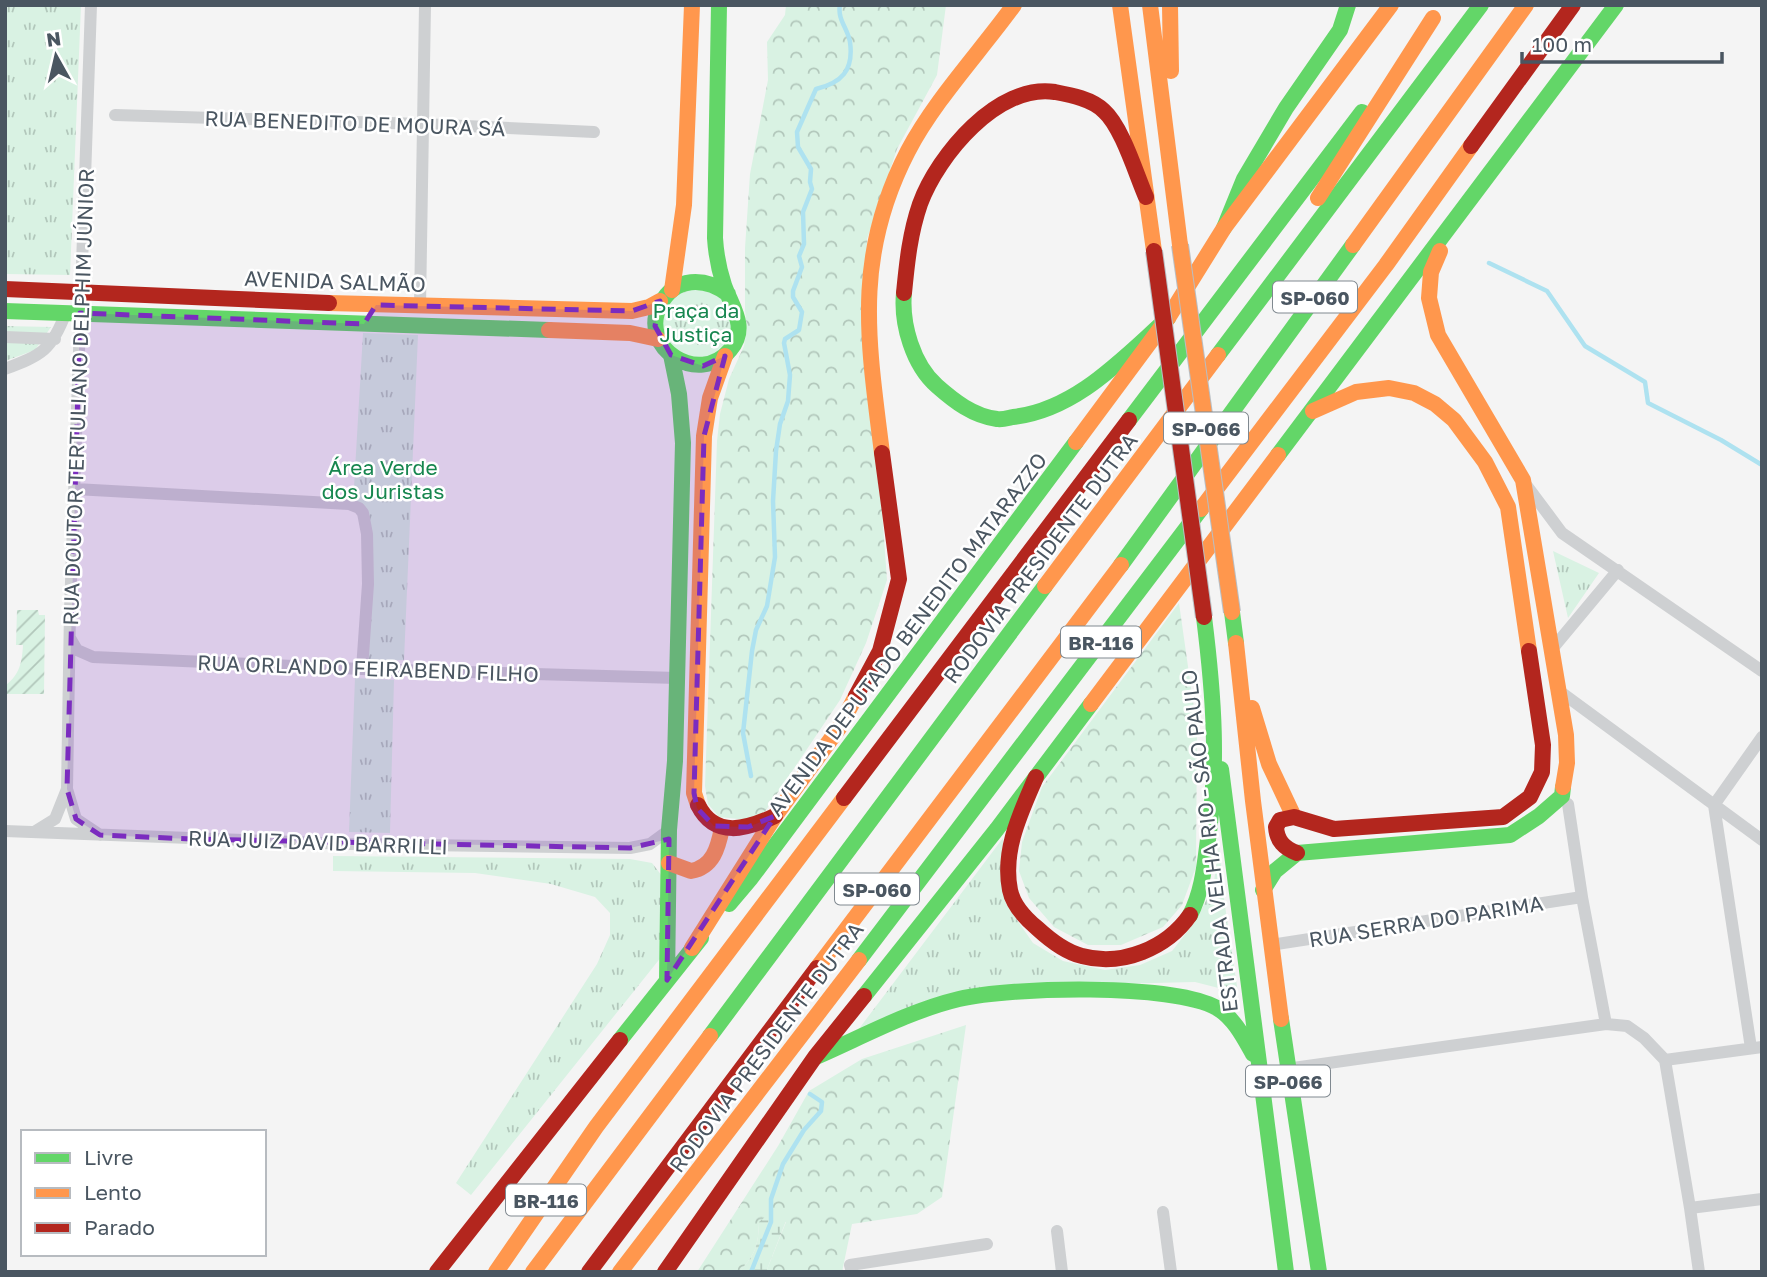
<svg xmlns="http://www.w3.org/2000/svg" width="1767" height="1277" font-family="'Golos Text',sans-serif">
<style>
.grass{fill:url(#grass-tufts)}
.forest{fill:url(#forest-crowns)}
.wetland{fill:url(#wetland-marsh)}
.garden{fill:url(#garden-furrows)}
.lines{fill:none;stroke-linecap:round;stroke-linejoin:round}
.stream{stroke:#aee2f0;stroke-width:4.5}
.street{stroke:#ced0d2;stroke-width:12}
.fast{stroke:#63d668;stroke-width:16}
.slow{stroke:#ff974d;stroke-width:16}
.jam{stroke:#b3261e;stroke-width:16}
.slow-bridge-casing{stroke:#b9bec3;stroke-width:18;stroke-linecap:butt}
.jam-bridge-casing{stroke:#b9bec3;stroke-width:18;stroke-linecap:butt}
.slow-bridge{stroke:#ff974d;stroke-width:16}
.jam-bridge{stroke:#b3261e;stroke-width:16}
.marked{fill:#7b2cbf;fill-opacity:0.2;stroke:#7b2cbf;stroke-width:5;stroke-dasharray:14 9;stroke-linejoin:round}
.labels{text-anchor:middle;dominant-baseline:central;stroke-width:5;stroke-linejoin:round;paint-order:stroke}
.shield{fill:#fff;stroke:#808990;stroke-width:2}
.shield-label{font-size:19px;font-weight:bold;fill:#4a5661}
.street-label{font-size:21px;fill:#4a5661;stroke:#fff}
.park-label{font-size:21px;fill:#17864f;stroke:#fff}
</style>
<defs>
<pattern id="grass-tufts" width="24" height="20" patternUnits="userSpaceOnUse" patternTransform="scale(1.75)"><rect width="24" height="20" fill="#d9f2e3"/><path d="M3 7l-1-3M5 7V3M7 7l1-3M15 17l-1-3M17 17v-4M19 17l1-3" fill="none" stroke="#b2c7bb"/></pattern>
<pattern id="forest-crowns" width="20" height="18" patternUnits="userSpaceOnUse" patternTransform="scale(1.75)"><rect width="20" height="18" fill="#d9f2e3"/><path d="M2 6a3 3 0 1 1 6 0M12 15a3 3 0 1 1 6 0" fill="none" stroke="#b2c7bb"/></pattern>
<pattern id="wetland-marsh" width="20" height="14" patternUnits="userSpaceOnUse" patternTransform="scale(1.75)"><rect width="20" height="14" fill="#d9f2e3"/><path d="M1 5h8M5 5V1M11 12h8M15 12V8" fill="none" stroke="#b2c7bb"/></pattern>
<pattern id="garden-furrows" width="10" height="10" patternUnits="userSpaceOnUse" patternTransform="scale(1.75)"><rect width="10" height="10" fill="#d9f2e3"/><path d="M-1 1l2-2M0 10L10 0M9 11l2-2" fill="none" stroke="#b2c7bb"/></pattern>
</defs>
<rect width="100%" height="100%" fill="#f4f4f4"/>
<!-- grass -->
<path class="grass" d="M 5,5 L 81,5 L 70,275 L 5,274 Z
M 682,287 L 717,290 L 734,319 L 722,353 L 697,361 L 665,345 L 659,314 Z
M 5,326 L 51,327 L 35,350 L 5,361 Z
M 363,333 L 418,335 L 404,660 L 364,661 L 369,525 L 353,504 Z
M 1553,551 L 1599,573 L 1568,618 Z
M 355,678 L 394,680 L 390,833 L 349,832 Z
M 1003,838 L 1006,904 L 1033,943 L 1063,961 L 1105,970 L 1140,965 L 1172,951 L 1194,923 L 1213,888 L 1219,846 L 1224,899 L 1238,993 L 1195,982 L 982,987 L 855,1034 Z
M 333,856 L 630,859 L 652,863 L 662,876 L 662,956 L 471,1195 L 456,1183 L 597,964 L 610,935 L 610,913 L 595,897 L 551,884 L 475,873 L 333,871 Z"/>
<!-- forest -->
<path class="forest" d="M 786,5 L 946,5 L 937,75 L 897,149 L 867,239 L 880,483 L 887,580 L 866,643 L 840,700 L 762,816 L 748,820 L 719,817 L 708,804 L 705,786 L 717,441 L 720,414 L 729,379 L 744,346 L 747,328 L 745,310 L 745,248 L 750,174 L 768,80 L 767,42 L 785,15 Z
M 1179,603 L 1197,730 L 1196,867 L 1182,905 L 1163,927 L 1121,945 L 1088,945 L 1054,927 L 1029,898 L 1019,871 L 1022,842 L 1042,787 Z
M 966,1025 L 942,1197 L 917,1214 L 852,1224 L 842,1272 L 766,1272 L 786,1222 L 759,1222 C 758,1246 756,1254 739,1272 L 697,1272 L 778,1146 L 809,1091 L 862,1059 Z"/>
<!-- wetland -->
<path class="wetland" d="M 771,1212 L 786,1221 L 766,1272 L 739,1272 C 756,1254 758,1246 759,1222 Z"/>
<!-- garden -->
<path class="garden" d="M 17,610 L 38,610 L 39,615 L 45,615 L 44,694 L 6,694 L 6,685 C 20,674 22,662 23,645 L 16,645 Z"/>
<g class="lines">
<!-- stream -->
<path class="stream" d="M 1489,263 L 1547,291 L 1585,346 L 1645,382 L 1648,403 L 1721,440 L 1762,465
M 751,776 L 743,733 L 752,651 L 756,630 L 767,606 L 775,557 L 773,501 L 776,451 L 780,424 L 788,401 L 790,375 L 784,343 L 785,339 L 799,330 L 802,312 L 793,297 L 793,291 L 802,267 L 799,256 L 804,244 L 803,212 L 812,189 L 810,182 L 811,169 L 798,147 L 797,132 L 816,89 C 841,83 854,71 850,42 C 848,29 837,19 840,5
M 751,1272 L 771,1222 L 771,1199 L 783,1164 L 804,1130 L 821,1111 L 822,1102 L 810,1094"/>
<!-- street -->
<path class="street" d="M 91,5 L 70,611 L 67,789 L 76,819 L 100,835
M 115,115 L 422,124 L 594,132
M 420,306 L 425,5
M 5,337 L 55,339
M 5,369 C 42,355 52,350 66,312
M 1527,486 L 1562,533 L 1762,671
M 75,489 L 349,504 L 359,508 L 363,513 L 367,534 L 368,584 L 362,669
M 70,638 L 77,650 L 93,657 L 362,669 L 677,678
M 1553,648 L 1618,570
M 1558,690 L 1762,840
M 1568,804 L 1582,897 L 1606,1024
M 5,831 L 350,844 L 630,848 L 650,844 L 669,830
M 34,832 L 55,819 L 67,789
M 1270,945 L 1582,897
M 1751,1048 L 1714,805 L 1762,737
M 1665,1060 L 1762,1047
M 1286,1069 L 1606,1024 L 1627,1026 L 1644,1038 L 1665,1060 L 1690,1208 L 1699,1272
M 1690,1208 L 1762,1199
M 1163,1212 L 1171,1272
M 1057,1231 L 1062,1272
M 852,1272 L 850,1265 L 987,1244"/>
<!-- fast -->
<path class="fast" d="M 719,5 L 715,238 C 716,254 719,270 724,285 C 732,308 749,327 730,350 C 699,387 638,348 660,305 C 675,276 705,277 728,294
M 1224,228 L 1244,179 L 1286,108 L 1340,30 L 1348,5
M 904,293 C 901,324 913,365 937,386 C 954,401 973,416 997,419 C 1002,420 1008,418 1013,417 C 1076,410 1123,358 1168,318
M 5,311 L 549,330
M 1218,355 L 1481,5
M 1129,420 L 1362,112
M 1278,455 L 1616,5
M 1121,565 L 1353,245
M 1232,612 L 1236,643
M 1221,769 L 1286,1272
M 1263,890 L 1275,871 L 1297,853 L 1510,835 L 1539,816 L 1562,796 L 1563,787
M 729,904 L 751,878 L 1076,442
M 1190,915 C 1201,894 1204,871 1207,847 C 1219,767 1214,697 1204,617
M 859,960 L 1201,509
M 667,980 L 669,830 L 675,761 L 683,443 L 679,394 L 671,355
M 864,996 L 997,829 L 1091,704
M 1281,1019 L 1319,1272
M 710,1036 L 1045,586
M 620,1040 L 701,938
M 816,1057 C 862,1037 909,1011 959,999 C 1011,987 1172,983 1217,1008 C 1234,1018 1244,1038 1253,1054"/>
<!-- slow -->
<path class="slow" d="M 1120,5 L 1154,251
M 1150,5 L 1180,245
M 1170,5 L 1171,71
M 1318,198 L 1433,18
M 1353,245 L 1526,5
M 1440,251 L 1431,272 L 1429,298 L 1438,335 L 1523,480 L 1566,735 L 1567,763 L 1563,787
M 672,290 L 684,205 L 692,5
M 329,303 L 632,311 L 649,307 L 660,301
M 549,330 L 630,333 L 658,339
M 1313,411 L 1356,392 L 1389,388 L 1414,393 L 1435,404 L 1454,420 L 1485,462 L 1508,507 L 1529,651
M 1076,442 L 1168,318 L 1224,228 L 1391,5
M 882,453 C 868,341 853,257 908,151 C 934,101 980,52 1014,5
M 1201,509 L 1386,265 L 1471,146
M 1045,586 L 1218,355
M 1236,643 L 1253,801 L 1281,1019
M 1091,704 L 1278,455
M 1252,708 L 1269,764 L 1294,817
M 698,805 L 694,793 L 704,436 L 710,398 L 725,356
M 669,863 L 691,871 C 713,867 718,848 722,828
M 692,948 L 775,816 L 839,728 L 856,696
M 817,968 L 1121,565
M 496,1272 L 596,1127 L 844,798
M 533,1272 L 710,1036
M 620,1272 L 859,960"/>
<!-- jam -->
<path class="jam" d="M 1471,146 L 1573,5
M 5,289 L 329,303
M 904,293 C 907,262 910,233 920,204 C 938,155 998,83 1055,92 C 1071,95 1092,99 1104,111 C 1122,127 1136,174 1146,197
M 856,696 L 880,651 L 899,579 L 882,453
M 1036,777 C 1021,812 1002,850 1010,890 C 1013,905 1025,918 1037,928 C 1050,940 1065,952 1082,956 C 1122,967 1167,948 1190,915
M 844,798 L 1129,420
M 698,805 C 715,839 747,829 775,816
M 1297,853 C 1284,848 1277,841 1276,827 L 1280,820 L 1294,817 L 1334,829 L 1503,817 L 1530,797 L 1542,772 L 1543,745 L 1529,651
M 437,1272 L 620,1040
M 589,1272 L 817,968
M 665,1272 L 815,1057 L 864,996"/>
<!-- slow-bridge casing -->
<g class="slow-bridge-casing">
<path id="slow-bridge" d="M 1180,245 L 1232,612"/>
</g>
<!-- jam-bridge casing -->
<g class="jam-bridge-casing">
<path id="jam-bridge" d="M 1154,251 L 1204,617"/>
</g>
<!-- slow-bridge -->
<use href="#slow-bridge" class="slow-bridge"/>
<!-- jam-bridge -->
<use href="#jam-bridge" class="jam-bridge"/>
</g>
<!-- marked area -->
<path class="marked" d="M 660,301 L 655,326 L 671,355 L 703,366 L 725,356 L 704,436 L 694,793 L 697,808 L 714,826 L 748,827 L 775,816 L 667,980 L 669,839 L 630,848 L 191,839 L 100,835 L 76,819 L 67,789 L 80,313 L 364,324 L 376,305 L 632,311 Z"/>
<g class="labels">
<!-- shield labels -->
<g class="shield">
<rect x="1273" y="281.5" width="84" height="31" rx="5"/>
<rect x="1164" y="412.5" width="84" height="31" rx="5"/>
<rect x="1061" y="626.5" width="80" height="31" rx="5"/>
<rect x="835" y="873.5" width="84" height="31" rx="5"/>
<rect x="1246" y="1065.5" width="84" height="31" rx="5"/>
<rect x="506" y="1184.5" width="80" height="31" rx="5"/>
</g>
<g class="shield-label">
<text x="1315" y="297">SP-060</text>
<text x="1206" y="428">SP-066</text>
<text x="1101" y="642">BR-116</text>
<text x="877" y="889">SP-060</text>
<text x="1288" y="1081">SP-066</text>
<text x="546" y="1200">BR-116</text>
</g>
<!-- street labels -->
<g class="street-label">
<text transform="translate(355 123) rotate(2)">RUA BENEDITO DE MOURA SÁ</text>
<text transform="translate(335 281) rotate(2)">AVENIDA SALMÃO</text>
<text transform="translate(78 397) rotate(-88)">RUA DOUTOR TERTULIANO DELPHIM JÚNIOR</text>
<text transform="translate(1040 558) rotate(-53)">RODOVIA PRESIDENTE DUTRA</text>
<text transform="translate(907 634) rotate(-53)">AVENIDA DEPUTADO BENEDITO MATARAZZO</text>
<text transform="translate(368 668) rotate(2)">RUA ORLANDO FEIRABEND FILHO</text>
<text transform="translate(1209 841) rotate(-97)">ESTRADA VELHA RIO - SÃO PAULO</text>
<text transform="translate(318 842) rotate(2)">RUA JUIZ DAVID BARRILLI</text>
<text transform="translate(1426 921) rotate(-9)">RUA SERRA DO PARIMA</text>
<text transform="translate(766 1047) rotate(-53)">RODOVIA PRESIDENTE DUTRA</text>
</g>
<!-- park labels -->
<g class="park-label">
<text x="696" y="310">Praça da<tspan x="696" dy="24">Justiça</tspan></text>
<text x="383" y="467">Área Verde<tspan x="383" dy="24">dos Juristas</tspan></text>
</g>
</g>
<!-- border -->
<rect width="1767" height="1277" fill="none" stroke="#4a5661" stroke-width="14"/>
<!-- legend -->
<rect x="21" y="1130" width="245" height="126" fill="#ffffff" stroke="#b7bbc0" stroke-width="2"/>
<rect x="35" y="1153" width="35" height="10" fill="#63d668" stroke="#b7bbc0" stroke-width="2"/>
<text x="84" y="1165" font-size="21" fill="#4a5661">Livre</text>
<rect x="35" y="1188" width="35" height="10" fill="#ff974d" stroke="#b7bbc0" stroke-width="2"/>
<text x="84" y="1200" font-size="21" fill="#4a5661">Lento</text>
<rect x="35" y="1223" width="35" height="10" fill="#b3261e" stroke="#b7bbc0" stroke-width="2"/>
<text x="84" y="1235" font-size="21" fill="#4a5661">Parado</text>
<!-- north arrow -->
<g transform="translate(56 56) rotate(352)" stroke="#ffffff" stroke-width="5" paint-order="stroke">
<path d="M0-5L12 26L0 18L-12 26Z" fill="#4a5661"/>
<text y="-10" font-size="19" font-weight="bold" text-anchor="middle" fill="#4a5661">N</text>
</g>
<!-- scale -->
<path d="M1522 52v10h200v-10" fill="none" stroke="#4a5661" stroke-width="3.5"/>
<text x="1532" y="52" font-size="21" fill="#4a5661" stroke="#ffffff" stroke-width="5" paint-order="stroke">100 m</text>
</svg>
